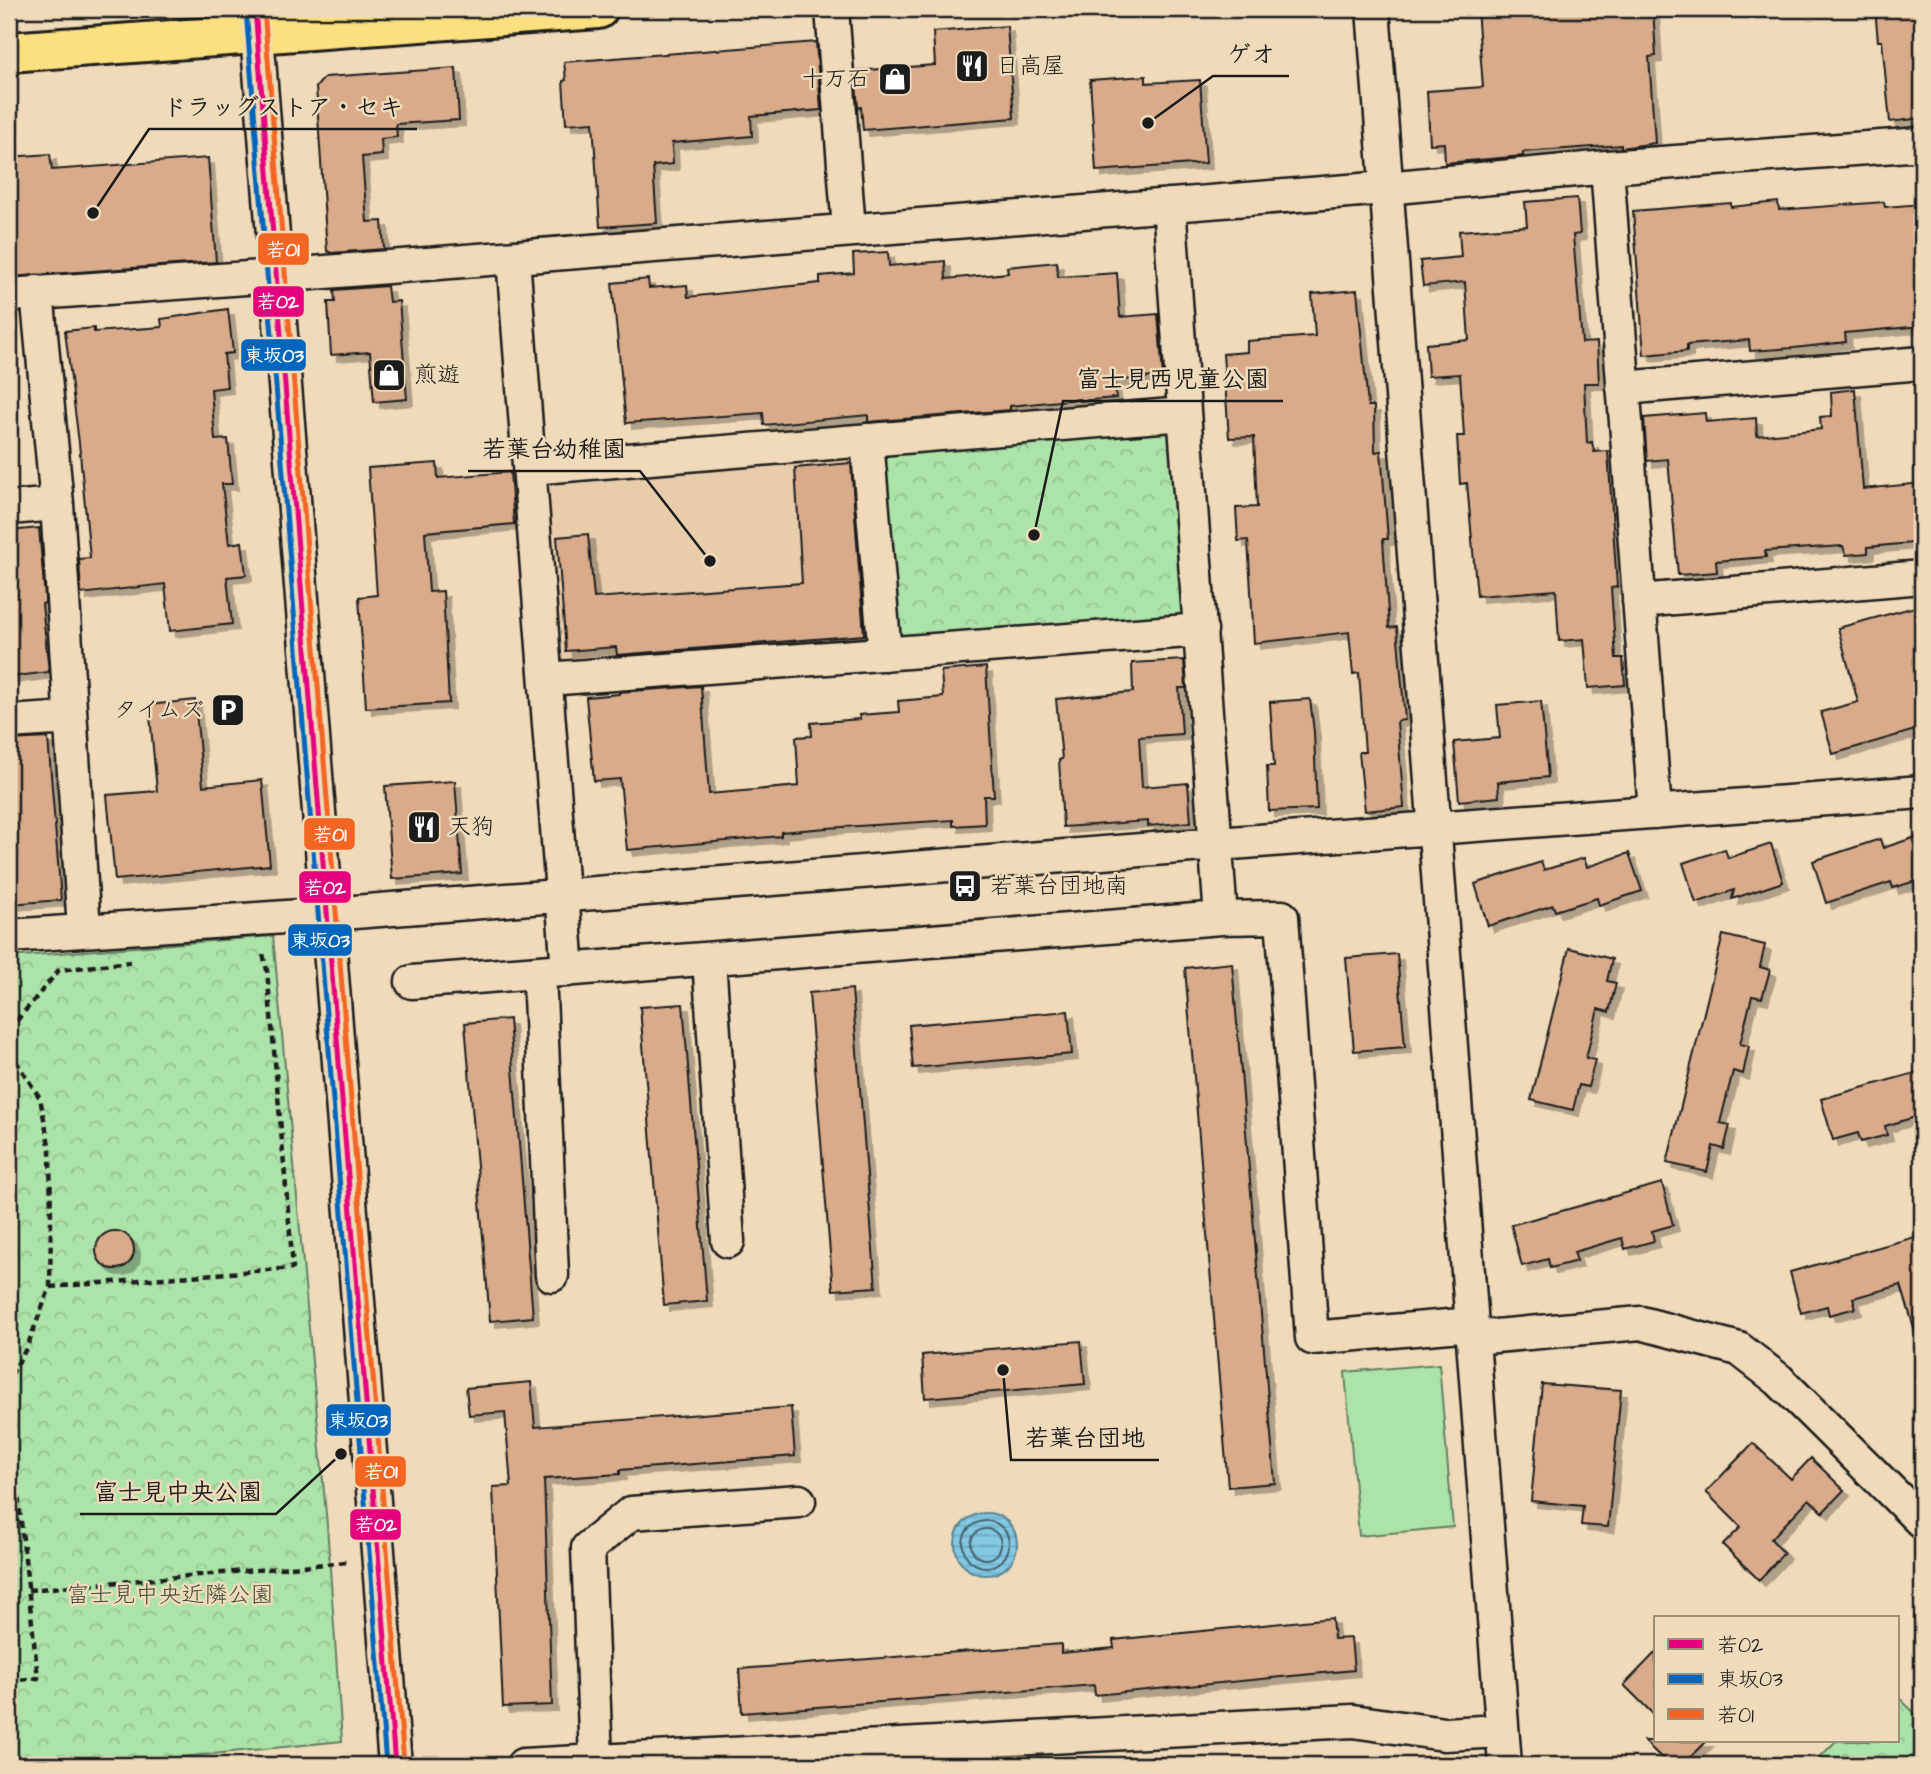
<svg xmlns="http://www.w3.org/2000/svg" width="1931" height="1774" font-family="'Architects Daughter','Klee One',sans-serif">
<style>
.built{fill:#e8cdab}
.grass{fill:#abe3a8;stroke:#648062;stroke-width:2}
.park{fill:url(#park-crowns);stroke:#648062;stroke-width:2}
.water{fill:url(#water-rules);stroke:#5a8494;stroke-width:2}
.lines{fill:none;stroke-linecap:round;stroke-linejoin:round}
.shore{stroke:#45616c;stroke-width:2}
.building{fill:#d9ab8b;stroke:#1c1c1c;stroke-width:2;filter:url(#shadow)}
.minor-casing{stroke:#1c1c1c;stroke-width:37}
.major-casing{stroke:#1c1c1c;stroke-width:44}
.path{stroke:#1c1c1c;stroke-width:4.5;stroke-dasharray:7 5;stroke-linecap:butt}
.minor{stroke:#efdbb9;stroke-width:32}
.major{stroke:#fce080;stroke-width:38}
.bus-1-casing{stroke:#efdbb9;stroke-width:10}
.bus-2-casing{stroke:#efdbb9;stroke-width:10}
.bus-3-casing{stroke:#efdbb9;stroke-width:10}
.bus-1{stroke:#e5007d;stroke-width:5}
.bus-2{stroke:#0065bd;stroke-width:5}
.bus-3{stroke:#f26522;stroke-width:5}
.labels{text-anchor:middle;dominant-baseline:central;stroke-width:5;stroke-linejoin:round;paint-order:stroke}
.poi-label{font-size:23px;fill:#1c1c1c;stroke:#efdbb9;text-anchor:start}
.park-label{font-size:23px;fill:#404e3f;stroke:#efdbb9}
.leader{fill:none;stroke:#1c1c1c;stroke-width:2.5}
.callout-dot{fill:#1c1c1c;stroke:#efdbb9;stroke-width:2.5}
.callout-label{font-size:24px;text-anchor:middle;font-weight:bold;fill:#1c1c1c;stroke:#efdbb9;stroke-width:5;stroke-linejoin:round;paint-order:stroke}
.line-badge{stroke:#efdbb9;stroke-width:2.5}
.badge-label{font-size:19px;text-anchor:middle;font-weight:bold;fill:#fff}
</style>
<defs>
<pattern id="park-crowns" width="20" height="18" patternUnits="userSpaceOnUse" patternTransform="scale(1.75)"><rect width="20" height="18" fill="#abe3a8"/><path d="M2 6a3 3 0 1 1 6 0M12 15a3 3 0 1 1 6 0" fill="none" stroke="#93c290"/></pattern>
<pattern id="water-rules" width="6" height="5" patternUnits="userSpaceOnUse" patternTransform="scale(1.75)"><rect width="6" height="5" fill="#83c9e4"/><path d="M0 2.5h6" fill="none" stroke="#71acc3"/></pattern>
<filter id="shadow"><feDropShadow dx="6" dy="6" stdDeviation="0" flood-color="#0004"/></filter>
</defs>
<rect width="100%" height="100%" fill="#efdbb9"/>
<filter id="ink" filterUnits="userSpaceOnUse"><feTurbulence type="fractalNoise" baseFrequency=".0143" numOctaves="2"/><feDisplacementMap in="SourceGraphic" scale="14" xChannelSelector="R" yChannelSelector="G"/><feConvolveMatrix kernelMatrix="1 2 1 2 8 2 1 2 1" color-interpolation-filters="sRGB"/></filter>
<g filter="url(#ink)">
<!-- built -->
<path class="built" d="M 856,455 L 871,642 L 564,667 L 549,479 Z"/>
<!-- grass -->
<path class="grass" d="M 1439,1364 L 1453,1527 L 1359,1536 L 1345,1372 Z"/>
<!-- park -->
<path class="park" d="M 1184,414 L 1201,630 L 885,654 L 867,440 Z
M 273,936 L 327,1525 L 342,1741 L 104,1765 L 9,1765 L 9,957 Z
M 1898,1697 L 1922,1720 L 1922,1765 L 1812,1765 L 1836,1741 L 1898,1741 Z"/>
<!-- water -->
<path class="water" d="M955 1544a31 31 0 1 1 62 0a31 31 0 1 1-62 0Z"/>
<g class="lines">
<!-- shore -->
<path class="shore" d="M963 1544a23 23 0 1 1 46 0a23 23 0 1 1-46 0Z
M971 1544a15 15 0 1 1 30 0a15 15 0 1 1-30 0Z"/>
</g>
<!-- building -->
<path class="building" d="M 1477,9 L 1653,9 L 1656,56 L 1649,57 L 1655,143 L 1621,148 L 1621,145 L 1523,152 L 1523,156 L 1445,163 L 1444,143 L 1430,144 L 1427,91 L 1483,87 Z
M 1875,9 L 1917,9 L 1922,68 L 1922,118 L 1890,122 L 1882,41 L 1878,41 Z
M 1007,26 L 1014,118 L 863,130 L 861,107 L 858,108 L 855,71 L 935,65 L 933,32 Z
M 816,42 L 821,110 L 751,116 L 752,136 L 672,143 L 673,164 L 653,166 L 657,223 L 600,227 L 593,122 L 566,124 L 563,81 L 566,80 L 564,62 Z
M 456,68 L 459,120 L 396,124 L 397,137 L 381,139 L 382,155 L 362,157 L 367,222 L 382,221 L 384,249 L 331,253 L 327,251 L 316,87 L 325,77 Z
M 1146,76 L 1146,83 L 1200,80 L 1206,163 L 1096,171 L 1090,80 Z
M 50,154 L 52,170 L 208,158 L 216,262 L 9,277 L 9,157 Z
M 1577,198 L 1580,234 L 1573,235 L 1582,343 L 1597,342 L 1599,383 L 1584,383 L 1587,443 L 1592,442 L 1594,452 L 1608,451 L 1617,587 L 1611,588 L 1616,658 L 1623,658 L 1625,685 L 1588,688 L 1584,639 L 1559,641 L 1556,590 L 1477,596 L 1467,483 L 1460,484 L 1457,436 L 1464,436 L 1460,374 L 1428,376 L 1426,344 L 1469,340 L 1465,282 L 1423,286 L 1420,261 L 1461,257 L 1459,231 L 1527,226 L 1525,202 Z
M 1778,202 L 1779,210 L 1884,202 L 1885,207 L 1922,204 L 1922,326 L 1845,333 L 1846,342 L 1794,348 L 1750,351 L 1749,340 L 1687,345 L 1687,351 L 1644,355 L 1633,211 L 1731,203 L 1731,207 Z
M 888,252 L 889,266 L 945,261 L 946,279 L 1008,273 L 1007,267 L 1057,262 L 1058,277 L 1117,273 L 1120,317 L 1158,314 L 1163,376 L 1114,381 L 1116,398 L 1079,401 L 1079,399 L 1010,406 L 1010,410 L 868,422 L 868,415 L 764,425 L 763,413 L 626,423 L 612,283 L 648,279 L 649,288 L 687,285 L 688,297 L 820,283 L 820,276 L 854,273 L 853,254 Z
M 387,286 L 389,302 L 399,301 L 407,399 L 374,402 L 370,352 L 331,355 L 328,302 L 335,302 L 334,290 Z
M 1357,290 L 1368,406 L 1374,406 L 1375,452 L 1381,451 L 1388,539 L 1383,539 L 1389,628 L 1397,627 L 1405,720 L 1397,721 L 1404,807 L 1365,811 L 1359,752 L 1365,752 L 1359,673 L 1353,674 L 1349,632 L 1254,643 L 1248,540 L 1238,541 L 1236,508 L 1257,507 L 1254,437 L 1229,438 L 1223,354 L 1247,352 L 1247,341 L 1315,336 L 1312,294 Z
M 228,309 L 233,353 L 224,354 L 227,387 L 211,389 L 215,440 L 228,439 L 232,484 L 222,484 L 229,544 L 242,542 L 246,575 L 227,577 L 232,624 L 170,631 L 165,584 L 81,594 L 79,559 L 90,558 L 79,443 L 65,331 L 94,328 L 94,332 L 162,327 L 161,319 Z
M 1855,389 L 1863,489 L 1922,483 L 1922,542 L 1868,547 L 1868,553 L 1846,555 L 1843,546 L 1765,551 L 1766,557 L 1716,561 L 1717,572 L 1678,575 L 1668,459 L 1647,461 L 1644,418 L 1705,413 L 1706,422 L 1756,418 L 1757,436 L 1821,429 L 1820,417 L 1832,416 L 1831,392 Z
M 437,463 L 438,478 L 510,472 L 514,524 L 425,532 L 429,592 L 443,591 L 449,703 L 366,708 L 359,597 L 377,595 L 368,468 Z
M 851,463 L 864,635 L 617,655 L 616,647 L 566,651 L 557,537 L 588,534 L 594,598 L 802,583 L 795,468 Z
M 39,528 L 45,598 L 45,603 L 42,604 L 49,672 L 9,677 L 9,531 Z
M 1922,605 L 1922,728 L 1833,754 L 1821,712 L 1858,702 L 1838,628 Z
M 1184,660 L 1186,688 L 1179,688 L 1182,734 L 1139,737 L 1142,787 L 1188,783 L 1191,822 L 1148,826 L 1148,821 L 1063,827 L 1059,760 L 1062,759 L 1056,699 L 1133,692 L 1132,663 Z
M 986,667 L 994,796 L 984,796 L 985,824 L 953,826 L 953,820 L 826,828 L 781,832 L 781,836 L 627,850 L 620,779 L 594,781 L 586,697 L 619,694 L 619,692 L 701,686 L 709,794 L 799,786 L 796,737 L 812,736 L 811,723 L 860,719 L 859,715 L 899,712 L 898,701 L 943,697 L 941,671 Z
M 1310,699 L 1314,732 L 1317,809 L 1269,811 L 1267,766 L 1274,766 L 1270,702 Z
M 195,700 L 203,786 L 262,780 L 270,865 L 115,880 L 107,795 L 157,791 L 149,705 Z
M 1541,701 L 1548,777 L 1498,782 L 1499,797 L 1459,801 L 1454,742 L 1500,738 L 1497,705 Z
M 48,738 L 61,900 L 10,904 L 9,740 Z
M 455,781 L 462,874 L 392,879 L 385,786 Z
M 1922,835 L 1922,879 L 1893,888 L 1891,882 L 1826,903 L 1813,861 L 1880,839 L 1883,848 Z
M 1771,844 L 1783,882 L 1732,899 L 1734,890 L 1696,903 L 1683,863 L 1725,849 L 1728,858 Z
M 1629,853 L 1642,891 L 1599,905 L 1597,898 L 1555,911 L 1553,905 L 1488,926 L 1475,884 L 1541,862 L 1544,870 L 1584,858 L 1587,867 Z
M 1723,935 L 1765,945 L 1760,967 L 1770,970 L 1762,998 L 1752,996 L 1740,1044 L 1749,1046 L 1743,1074 L 1733,1071 L 1720,1123 L 1730,1125 L 1724,1149 L 1713,1146 L 1707,1172 L 1667,1163 Z
M 1569,948 L 1612,959 L 1607,981 L 1616,983 L 1609,1012 L 1598,1009 L 1586,1058 L 1595,1060 L 1588,1087 L 1579,1085 L 1573,1110 L 1531,1100 Z
M 1397,954 L 1405,1047 L 1354,1051 L 1346,958 Z
M 1232,963 L 1275,1483 L 1228,1487 L 1185,968 Z
M 852,989 L 876,1287 L 833,1290 L 809,993 Z
M 683,1004 L 707,1301 L 664,1305 L 640,1007 Z
M 1068,1011 L 1072,1054 L 913,1068 L 909,1025 Z
M 509,1019 L 533,1317 L 490,1321 L 465,1023 Z
M 1922,1071 L 1922,1115 L 1885,1126 L 1887,1135 L 1861,1142 L 1858,1133 L 1833,1140 L 1821,1099 Z
M 1662,1183 L 1673,1225 L 1652,1231 L 1654,1241 L 1625,1249 L 1622,1238 L 1574,1252 L 1577,1261 L 1550,1268 L 1548,1259 L 1522,1266 L 1511,1225 Z
M96 1250a19 19 0 1 1 38 0a19 19 0 1 1-38 0Z
M 1922,1235 L 1922,1333 L 1916,1334 L 1901,1285 L 1853,1298 L 1856,1308 L 1829,1315 L 1827,1306 L 1801,1313 L 1790,1272 Z
M 1081,1341 L 1085,1384 L 925,1398 L 922,1355 Z
M 531,1382 L 535,1427 L 791,1407 L 795,1456 L 620,1470 L 620,1474 L 544,1479 L 552,1705 L 503,1707 L 493,1487 L 511,1486 L 505,1412 L 469,1415 L 466,1388 Z
M 1542,1384 L 1621,1390 L 1608,1527 L 1581,1525 L 1583,1506 L 1531,1501 Z
M 1753,1443 L 1791,1479 L 1811,1458 L 1844,1490 L 1823,1512 L 1809,1499 L 1771,1539 L 1784,1553 L 1759,1580 L 1723,1545 L 1741,1527 L 1706,1492 Z
M 1332,1618 L 1334,1639 L 1351,1638 L 1354,1670 L 1095,1695 L 1094,1685 L 742,1713 L 739,1669 L 1061,1644 L 1061,1653 L 1114,1648 L 1113,1640 Z
M 1656,1652 L 1656,1717 L 1624,1685 Z
M 1644,1741 L 1707,1741 L 1683,1765 L 1669,1765 Z"/>
<g class="lines">
<!-- minor casing -->
<g class="minor-casing">
<path id="minor" d="M 255,9 L 395,1765
M 832,9 L 849,230
M 1373,9 L 1505,1765
M 1607,167 L 1655,812
M 1169,205 L 1221,918 L 1282,917 L 1312,1338 L 1472,1324
M 513,258 L 568,970
M 37,292 L 57,504 L 84,930
M 9,295 L 275,276 L 1386,188 L 1607,167 L 1922,144
M 1623,388 L 1922,363
M 867,440 L 885,654
M 530,468 L 1184,414
M 9,508 L 57,504
M 1639,601 L 1922,577
M 547,679 L 1201,630
M 9,722 L 70,718
M 9,936 L 329,914 L 1217,844 L 1922,792
M 709,959 L 728,1241
M 539,972 L 552,1275
M 412,982 L 1221,918
M 1473,1338 L 1641,1323 L 1739,1349 L 1779,1380 L 1922,1522
M 596,1761 L 588,1548 L 631,1513 L 799,1501
M 523,1765 L 1353,1721 L 1444,1734 L 1502,1731"/>
</g>
<!-- major casing -->
<g class="major-casing">
<path id="major" d="M 9,52 L 598,9"/>
</g>
<!-- path -->
<path class="path" d="M 9,1030 L 59,970 L 130,962
M 9,1051 L 40,1098 L 50,1150 L 51,1223 L 50,1287 L 27,1347 L 9,1379
M 50,1287 L 293,1268 L 267,970 L 262,950
M 28,1590 L 348,1562
M 9,1681 L 38,1678 L 18,1494"/>
<!-- minor -->
<use href="#minor" class="minor"/>
<!-- major -->
<use href="#major" class="major"/>
<!-- bus-1 casing -->
<g class="bus-1-casing">
<path id="bus-1" d="M 255,9 L 395,1765"/>
</g>
<!-- bus-2 casing -->
<g class="bus-2-casing">
<path id="bus-2" d="M 246,10 L 386,1765"/>
</g>
<!-- bus-3 casing -->
<g class="bus-3-casing">
<path id="bus-3" d="M 264,9 L 404,1764"/>
</g>
<!-- bus-1 -->
<use href="#bus-1" class="bus-1"/>
<!-- bus-2 -->
<use href="#bus-2" class="bus-2"/>
<!-- bus-3 -->
<use href="#bus-3" class="bus-3"/>
</g>
</g>
<!-- icons -->
<defs>
<g id="restaurant-square" transform="scale(1.75)"><rect x="-9" y="-9" width="18" height="18" rx="4" fill="#1c1c1c" stroke="#efdbb9"/><path d="M-5-6h1v4h1v-4h1v4h1v-4h1v5L-1.5 .5V6h-2V.5L-5-1ZM5-6V6H3V1.5H1.5Q1.5-4 5-6Z" fill="#fff"/></g>
<g id="shop-square" transform="scale(1.75)"><rect x="-9" y="-9" width="18" height="18" rx="4" fill="#1c1c1c" stroke="#efdbb9"/><path d="M-5-2.5h2.3a2.7 3.5 0 0 1 5.4 0H5L5.5 6h-11ZM-1.5-2.5h3a1.5 2.3 0 0 0-3 0Z" fill="#fff"/></g>
<g id="parking-square" transform="scale(1.75)"><rect x="-9" y="-9" width="18" height="18" rx="4" fill="#1c1c1c" stroke="#efdbb9"/><path d="M-3.5-5.5H1a3.5 3.5 0 0 1 0 7H-1V5.5H-3.5ZM-1-3.4V-.6H.8a1.4 1.4 0 0 0 0-2.8Z" fill="#fff"/></g>
<g id="bus-square" transform="scale(1.75)"><rect x="-9" y="-9" width="18" height="18" rx="4" fill="#1c1c1c" stroke="#efdbb9"/><path d="M-5-6H5V4H4V6H2V4H-2V6H-4V4H-5ZM-3.5-4V0h7V-4ZM-3.5 1.2v1.5H-2V1.2ZM2 1.2v1.5H3.5V1.2Z" fill="#fff"/></g>
</defs>
<g fill-rule="evenodd">
<use href="#restaurant-square" x="972" y="66"/>
<use href="#shop-square" x="895" y="79"/>
<use href="#shop-square" x="389" y="375"/>
<use href="#parking-square" x="228" y="710"/>
<use href="#restaurant-square" x="424" y="827"/>
<use href="#bus-square" x="965" y="886"/>
</g>
<g class="labels">
<!-- poi labels -->
<g class="poi-label">
<text x="996" y="66">日高屋</text>
<text x="870" y="79" text-anchor="end">十万石</text>
<text x="414" y="375">煎遊</text>
<text x="204" y="710" text-anchor="end">タイムズ</text>
<text x="448" y="827">天狗</text>
<text x="990" y="886">若葉台団地南</text>
</g>
<!-- park labels -->
<g class="park-label">
<text x="170" y="1595">富士見中央近隣公園</text>
</g>
</g>
<!-- callouts -->
<path class="leader" d="M1148 123L1213 76H1289M93 213L149 129H417M1034 535L1063 401H1283M710 561L640 471H468M1003 1370L1011 1460H1159M341 1454L276 1514H80"/>
<g class="callout-dot">
<circle cx="1148" cy="123" r="7"/>
<circle cx="93" cy="213" r="7"/>
<circle cx="1034" cy="535" r="7"/>
<circle cx="710" cy="561" r="7"/>
<circle cx="1003" cy="1370" r="7"/>
<circle cx="341" cy="1454" r="7"/>
</g>
<g class="callout-label">
<text x="1251" y="62">ゲオ</text>
<text x="283" y="115">ドラッグストア・セキ</text>
<text x="1173" y="387">富士見西児童公園</text>
<text x="554" y="457">若葉台幼稚園</text>
<text x="1085" y="1446">若葉台団地</text>
<text x="178" y="1500">富士見中央公園</text>
</g>
<g class="line-badge">
<rect x="257" y="232" width="53" height="34" rx="7" fill="#f26522"/>
<rect x="252" y="285" width="53" height="33" rx="7" fill="#e5007d"/>
<rect x="240" y="338" width="67" height="34" rx="7" fill="#0065bd"/>
<rect x="303" y="817" width="53" height="34" rx="7" fill="#f26522"/>
<rect x="298" y="870" width="54" height="34" rx="7" fill="#e5007d"/>
<rect x="287" y="923" width="66" height="34" rx="7" fill="#0065bd"/>
<rect x="325" y="1403" width="67" height="34" rx="7" fill="#0065bd"/>
<rect x="354" y="1455" width="53" height="33" rx="7" fill="#f26522"/>
<rect x="349" y="1508" width="53" height="33" rx="7" fill="#e5007d"/>
</g>
<g class="badge-label">
<text x="283" y="256">若01</text>
<text x="278" y="308">若02</text>
<text x="274" y="362">東坂03</text>
<text x="330" y="841">若01</text>
<text x="325" y="894">若02</text>
<text x="320" y="947">東坂03</text>
<text x="358" y="1427">東坂03</text>
<text x="381" y="1478">若01</text>
<text x="376" y="1531">若02</text>
</g>
<!-- margin -->
<rect width="1931" height="1774" fill="none" stroke="#efdbb9" stroke-width="35"/>
<rect x="18" y="18" width="1896" height="1739" fill="none" stroke="#1c1c1c" stroke-width="2.5" filter="url(#ink)"/>
<!-- legend -->
<rect x="1654" y="1616" width="245" height="126" fill="#efdbb9" stroke="#9b8f7a" stroke-width="2"/>
<rect x="1668" y="1639" width="35" height="10" fill="#e5007d" stroke="#9b8f7a" stroke-width="2"/>
<text x="1717" y="1652" font-size="21" fill="#1c1c1c">若02</text>
<rect x="1668" y="1674" width="35" height="10" fill="#0065bd" stroke="#9b8f7a" stroke-width="2"/>
<text x="1717" y="1686" font-size="21" fill="#1c1c1c">東坂03</text>
<rect x="1668" y="1709" width="35" height="10" fill="#f26522" stroke="#9b8f7a" stroke-width="2"/>
<text x="1717" y="1722" font-size="21" fill="#1c1c1c">若01</text>
</svg>
